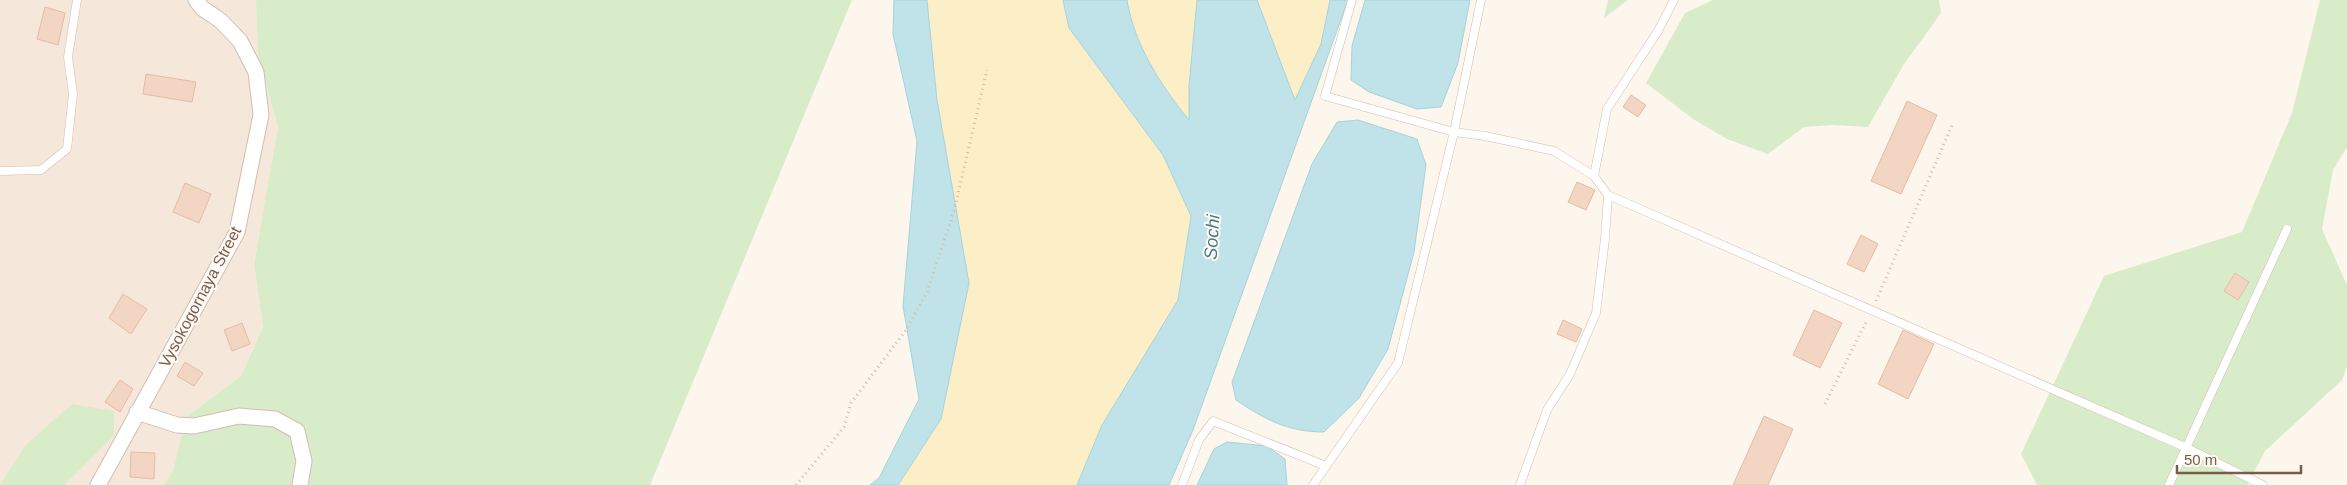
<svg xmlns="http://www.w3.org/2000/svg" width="2347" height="485" font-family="Arial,sans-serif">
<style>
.residential{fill:#f5e8da}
.green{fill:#d8ecc9}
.sand{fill:#fcefc7}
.water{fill:#bfe3e8;stroke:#a5d3da}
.building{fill:#f3d5c3;stroke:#e6bba3}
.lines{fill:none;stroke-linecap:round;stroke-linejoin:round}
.lane-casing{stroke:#d1beb0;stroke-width:9}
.street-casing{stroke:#d1beb0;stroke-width:17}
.path{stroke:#d9b8a5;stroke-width:3;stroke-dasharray:1 4;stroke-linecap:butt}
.lane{stroke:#fff;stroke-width:8}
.street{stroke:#fff;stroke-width:15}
.labels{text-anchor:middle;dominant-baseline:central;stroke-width:4;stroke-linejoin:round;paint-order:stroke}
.street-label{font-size:16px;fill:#7a5c4d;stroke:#fffaf3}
.water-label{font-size:18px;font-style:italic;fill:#437c86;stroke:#fffaf3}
</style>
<rect width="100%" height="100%" fill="#fdf6ec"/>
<!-- residential -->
<path class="residential" d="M 0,0 L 256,0 L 258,55 L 278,127 L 254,264 L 263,325 L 241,376 L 186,417 L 173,471 L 163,485 L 0,485 Z"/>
<!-- green -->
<path class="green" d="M 256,0 L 852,0 L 650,485 L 163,485 L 173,471 L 186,417 L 241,376 L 263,326 L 254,264 L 278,127 L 258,55 Z
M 1608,0 L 1628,0 L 1604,18 Z
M 1713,0 L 1939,0 L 1941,13 L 1904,64 L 1868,127 L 1832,125 L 1804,127 L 1768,154 L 1727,139 L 1693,119 L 1646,83 L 1685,13 Z
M 2320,0 L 2347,0 L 2347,147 L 2333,170 L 2322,229 L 2347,285 L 2347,366 L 2342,380 L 2265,451 L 2247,485 L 2037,485 L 2021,454 L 2104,276 L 2242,232 L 2292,113 Z
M 72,404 L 114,411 L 114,436 L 64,485 L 0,485 L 26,445 Z"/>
<!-- sand -->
<path class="sand" d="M 927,0 L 1063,0 L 1069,28 L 1163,155 L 1191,216 L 1178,300 L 1102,425 L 1077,485 L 898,485 L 941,419 L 949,174 L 937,100 Z
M 1127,0 L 1197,0 L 1189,86 L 1189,121 C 1161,86 1134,44 1127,0 Z
M 1257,0 L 1330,0 L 1321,44 L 1295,100 Z"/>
<!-- water -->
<path class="water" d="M 894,0 L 927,0 L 937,100 L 969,283 L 941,419 L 898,485 L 870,485 L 879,478 L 919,399 L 903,306 L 917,141 L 893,34 Z
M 1063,0 L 1127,0 C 1134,44 1161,86 1189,120 L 1189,86 L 1197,0 L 1257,0 L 1295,100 L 1321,44 L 1330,0 L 1348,0 L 1193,430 L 1169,485 L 1077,485 L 1102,425 L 1178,300 L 1191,216 L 1163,155 L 1069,28 Z
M 1365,0 L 1470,0 L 1458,63 L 1441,107 L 1417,109 L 1369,92 L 1351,80 L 1352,46 Z
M 1358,120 L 1417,139 L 1426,165 L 1414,252 L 1388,349 L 1359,398 L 1324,432 C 1288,432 1266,420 1236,400 L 1232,382 L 1312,164 L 1337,122 Z
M 1227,442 L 1267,446 L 1285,459 L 1287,485 L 1197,485 L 1214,449 Z"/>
<!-- building -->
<path class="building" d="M 45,7 L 65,13 L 58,45 L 37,39 Z
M 146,74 L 196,82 L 192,102 L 143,94 Z
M 1631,95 L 1646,105 L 1638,117 L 1623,107 Z
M 1907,101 L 1937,115 L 1901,194 L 1871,181 Z
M 1577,182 L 1595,190 L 1586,210 L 1568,202 Z
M 185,183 L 211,194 L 199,223 L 173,212 Z
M 1861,235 L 1878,244 L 1864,272 L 1847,264 Z
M 2235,273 L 2249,282 L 2238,300 L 2224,291 Z
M 123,294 L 147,309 L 131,334 L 109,318 Z
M 1814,310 L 1842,323 L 1820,368 L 1793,355 Z
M 1563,320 L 1582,329 L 1576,342 L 1557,334 Z
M 242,323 L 250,344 L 232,351 L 224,330 Z
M 1903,330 L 1934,344 L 1908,399 L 1878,384 Z
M 185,362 L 203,373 L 194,386 L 177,376 Z
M 120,380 L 133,389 L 120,412 L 105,402 Z
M 1764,416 L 1793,429 L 1768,485 L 1733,485 Z
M 131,452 L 155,453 L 154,479 L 130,477 Z"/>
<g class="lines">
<!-- lane casing -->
<g class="lane-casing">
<path id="lane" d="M 1481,0 L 1454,132 L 1485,136 L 1554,151 L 1594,176
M 1674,0 L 1658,31 L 1607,109 L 1594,176 L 1608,195 L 2187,448 L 2263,485
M 0,171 L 41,170 L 67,149 L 73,94 L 68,57 L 77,0
M 1182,485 L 1199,440 L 1213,421 L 1326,466
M 1313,485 L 1398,363 L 1454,132 L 1325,96 L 1352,0
M 1520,485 L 1547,410 L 1570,374 L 1596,313 L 1605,239 L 1608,195
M 2169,485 L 2287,229"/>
</g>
<!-- street casing -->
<g class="street-casing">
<path id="street" d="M 137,412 L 177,425 L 194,426 L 239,416 L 275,419 L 297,431 L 304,461 L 300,485
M 98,485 L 237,232 L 261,115 L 256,72 L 240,41 L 221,21 L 202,8 L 196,0"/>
</g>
<!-- path -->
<path class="path" d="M 1876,301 L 1953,123
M 1825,404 L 1867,320
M 796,485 L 844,427 L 851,403 L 906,330 L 927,292 L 954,211 L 987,70"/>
<!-- lane -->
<use href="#lane" class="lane"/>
<!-- street -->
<use href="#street" class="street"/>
</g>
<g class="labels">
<!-- street labels -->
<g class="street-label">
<text transform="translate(200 297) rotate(-62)">Vysokogornaya Street</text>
</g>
<!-- water labels -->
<g class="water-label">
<text transform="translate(1212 237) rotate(-86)">Sochi</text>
</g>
</g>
<!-- scale -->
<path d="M2177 465v8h124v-8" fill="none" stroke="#7a5c4d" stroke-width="2.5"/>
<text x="2184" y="465" font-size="15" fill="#7a5c4d" stroke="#fffaf3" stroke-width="4" paint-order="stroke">50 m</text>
</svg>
